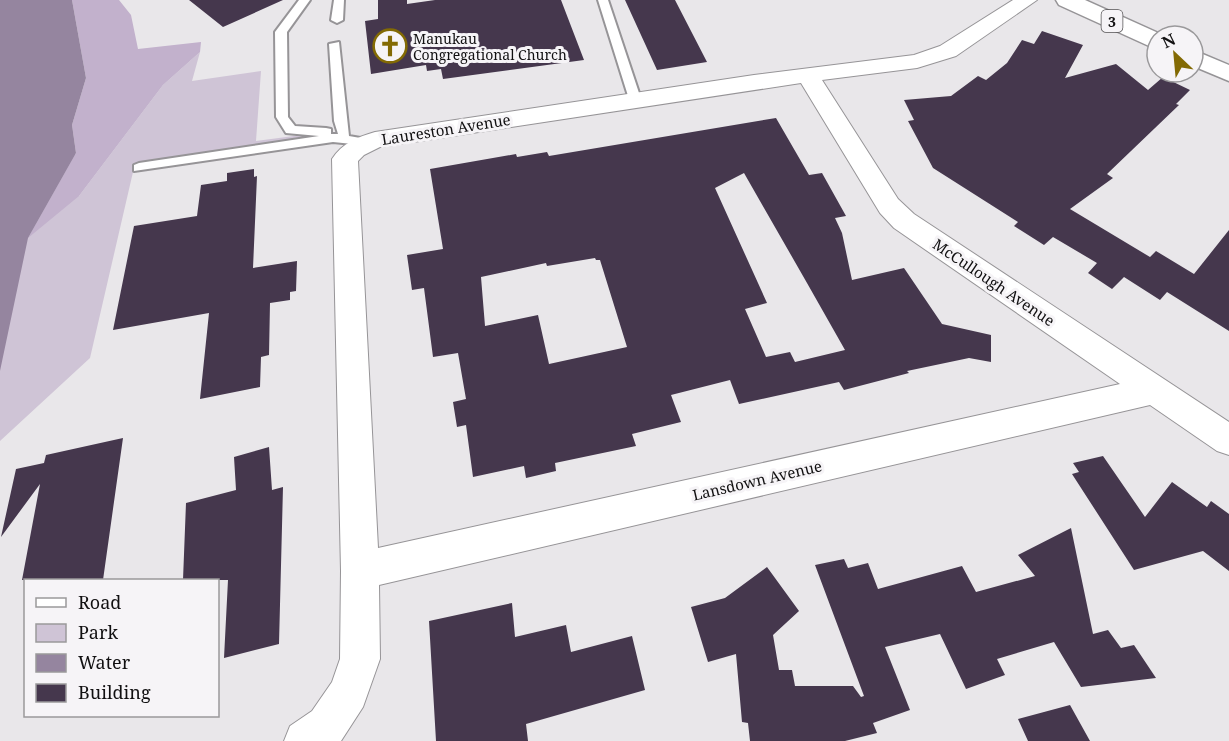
<svg xmlns="http://www.w3.org/2000/svg" width="1229" height="741" font-family="'Noto Serif',serif">
<style>
.green{fill:#cfc4d6}
.forest{fill:#c2b1cc}
.water{fill:#95859f}
.building{fill:#45374d;fill-rule:evenodd}
.lines{fill:none;stroke-linecap:round;stroke-linejoin:round}
.service-casing{stroke:#969497;stroke-width:4}
.minor-casing{stroke:#969497;stroke-width:2}
.primary-casing{stroke:#969497;stroke-width:3}
.service{fill:#fff;fill-rule:evenodd}
.minor{fill:#fff;fill-rule:evenodd}
.primary{fill:#fff;fill-rule:evenodd}
.labels{text-anchor:middle;dominant-baseline:central;stroke-width:6;stroke-linejoin:round;paint-order:stroke}
.shield{fill:#f6f4f7;stroke:#565456;stroke-width:1.5}
.shield-label{font-size:14px;font-weight:bold;fill:#111011}
.far-poi-label{font-size:14px;fill:#111011;stroke:#f6f4f7;text-anchor:start}
.street-label{font-size:15px;fill:#111011;stroke:#f6f4f7}
</style>
<rect width="100%" height="100%" fill="#e9e7ea"/>
<!-- green -->
<path class="green" d="M 72,0 L 72,125 L 79,196 L 163,85 L 200,52 L 192,81 L 261,71 L 256,141 L 324,132 L 320,144 L 133,172 L 90,358 L 0,441 L 0,187 Z"/>
<!-- forest -->
<path class="forest" d="M 72,0 L 119,0 L 131,15 L 138,49 L 201,42 L 200,52 L 163,85 L 79,196 L 28,238 L 76,153 L 72,125 L 86,78 Z"/>
<!-- water -->
<path class="water" d="M 0,0 L 72,0 L 86,78 L 72,125 L 76,153 L 28,238 L 0,371 Z"/>
<!-- building -->
<path class="building" d="M 189,0 L 283,0 L 223,27 Z
M 378,0 L 407,0 L 407,4 L 435,0 L 561,0 L 584,60 L 443,79 L 441,69 L 427,71 L 426,65 L 371,74 L 365,21 L 378,19 Z
M 625,0 L 675,0 L 707,62 L 657,70 Z
M 1042,31 L 1083,45 L 1065,78 L 1116,64 L 1148,90 L 1163,77 L 1190,90 L 1176,104 L 1179,105 L 1107,174 L 1113,178 L 1070,209 L 1150,257 L 1156,251 L 1194,274 L 1229,230 L 1229,331 L 1167,292 L 1160,300 L 1124,277 L 1112,289 L 1088,273 L 1097,263 L 1053,237 L 1044,245 L 1014,226 L 1018,222 L 933,168 L 908,121 L 914,120 L 904,100 L 951,96 L 978,76 L 986,80 L 1007,63 L 1022,40 L 1034,44 Z
M 776,118 L 809,175 L 822,173 L 846,216 L 835,218 L 842,233 L 852,280 L 904,268 L 942,324 L 991,335 L 991,362 L 969,358 L 907,371 L 909,373 L 844,390 L 839,382 L 739,404 L 730,380 L 671,395 L 681,422 L 632,434 L 636,446 L 555,463 L 556,471 L 526,478 L 524,466 L 473,477 L 466,425 L 457,427 L 453,402 L 466,399 L 458,353 L 433,357 L 424,288 L 412,290 L 407,255 L 443,249 L 430,169 L 516,154 L 517,157 L 547,152 L 549,156 ZM 744,173 L 807,283 L 845,350 L 795,362 L 790,352 L 766,357 L 745,309 L 767,303 L 715,188 ZM 595,258 L 596,260 L 600,260 L 627,347 L 549,364 L 538,315 L 485,326 L 481,277 L 546,263 L 547,266 Z
M 254,169 L 254,177 L 257,176 L 253,268 L 297,261 L 296,291 L 290,292 L 290,300 L 270,303 L 269,355 L 261,357 L 260,387 L 200,399 L 209,313 L 113,330 L 134,226 L 197,216 L 201,185 L 227,181 L 227,173 Z
M 123,438 L 103,580 L 22,580 L 40,484 L 1,537 L 16,469 L 44,463 L 46,455 Z
M 269,447 L 272,490 L 283,487 L 279,644 L 224,658 L 228,580 L 183,580 L 186,503 L 236,490 L 234,457 Z
M 1103,456 L 1145,517 L 1172,482 L 1207,507 L 1211,501 L 1229,514 L 1229,571 L 1203,551 L 1134,570 L 1072,474 L 1079,472 L 1073,463 Z
M 1071,528 L 1093,634 L 1108,630 L 1121,648 L 1134,645 L 1156,678 L 1081,687 L 1054,642 L 997,659 L 1005,675 L 966,689 L 940,634 L 885,647 L 910,710 L 873,723 L 877,733 L 845,741 L 750,741 L 748,723 L 742,722 L 736,654 L 708,662 L 691,607 L 725,598 L 767,567 L 799,611 L 773,635 L 779,670 L 792,670 L 795,686 L 853,686 L 861,697 L 864,696 L 815,565 L 844,559 L 848,568 L 868,563 L 878,589 L 962,566 L 976,592 L 1035,576 L 1018,555 Z
M 512,603 L 515,637 L 566,625 L 571,652 L 632,636 L 645,690 L 526,724 L 528,741 L 436,741 L 429,621 Z
M 1070,705 L 1090,741 L 1028,741 L 1018,719 Z"/>
<g class="lines">
<!-- service casing -->
<g class="service-casing">
<path id="service" d="M 299,0 L 310,0 L 287,32 L 288,117 L 295,126 L 326,128 L 331,129 L 331,134 L 338,134 L 334,121 L 329,44 L 339,42 L 349,136 L 372,140 L 372,146 L 333,142 L 134,171 L 134,165 L 139,163 L 319,136 L 286,133 L 276,117 L 275,32 Z
M 334,0 L 344,0 L 343,20 L 337,23 L 331,20 Z
M 598,0 L 608,0 L 641,99 L 639,102 L 635,103 L 629,99 Z"/>
</g>
<!-- minor casing -->
<g class="minor-casing">
<path id="minor" d="M 1013,0 L 1037,0 L 956,56 L 917,68 L 822,80 L 898,199 L 914,214 L 1229,422 L 1229,455 L 1217,451 L 1150,405 L 379,585 L 380,659 L 363,707 L 341,741 L 284,741 L 290,726 L 312,711 L 332,682 L 340,659 L 341,571 L 332,159 C 342,143 358,137 375,132 L 754,75 L 914,55 L 940,46 ZM 801,83 L 880,213 L 894,228 L 1120,384 L 378,548 L 358,161 L 364,155 L 380,147 Z"/>
</g>
<!-- primary casing -->
<g class="primary-casing">
<path id="primary" d="M 1056,0 L 1085,0 L 1165,36 L 1157,36 L 1157,48 L 1149,46 L 1059,5 Z
M 1193,50 L 1229,65 L 1229,81 L 1193,66 Z"/>
</g>
<!-- service -->
<use href="#service" class="service"/>
<!-- minor -->
<use href="#minor" class="minor"/>
<!-- primary -->
<use href="#primary" class="primary"/>
</g>
<!-- icons -->
<defs>
<g id="church-ring" transform="scale(1.725)"><circle r="9.5" fill="#f6f4f7" stroke="#836a04" stroke-width="1.5"/><path d="M-1.2-6h2.4v3.5h3.3v2.4h-3.3V6h-2.4V-.1h-3.3v-2.4h3.3Z" fill="#836a04"/></g>
</defs>
<g fill-rule="evenodd">
<use href="#church-ring" x="390" y="46"/>
</g>
<g class="labels">
<!-- shield labels -->
<rect class="shield" x="1101.5" y="10" width="21" height="22" rx="4.5"/>
<g class="shield-label">
<text x="1112" y="21">3</text>
</g>
<!-- far-poi labels -->
<g class="far-poi-label">
<text x="413" y="38">Manukau<tspan x="413" dy="16">Congregational Church</tspan></text>
</g>
<!-- street labels -->
<g class="street-label">
<text transform="translate(446 129) rotate(-9)">Laureston Avenue</text>
<text transform="translate(994 282) rotate(34)">McCullough Avenue</text>
<text transform="translate(757 480) rotate(-13)">Lansdown Avenue</text>
</g>
</g>
<!-- legend -->
<rect x="24" y="579" width="195" height="138" fill="#f6f4f7" stroke="#9a999b" stroke-width="1.5"/>
<rect x="36" y="598" width="30" height="9" fill="#ffffff" stroke="#9a999b" stroke-width="1.5"/>
<text x="78" y="609" font-size="18" fill="#111011">Road</text>
<rect x="36" y="624" width="30" height="18" fill="#cfc4d6" stroke="#9a999b" stroke-width="1.5"/>
<text x="78" y="639" font-size="18" fill="#111011">Park</text>
<rect x="36" y="654" width="30" height="18" fill="#95859f" stroke="#9a999b" stroke-width="1.5"/>
<text x="78" y="669" font-size="18" fill="#111011">Water</text>
<rect x="36" y="684" width="30" height="18" fill="#45374d" stroke="#9a999b" stroke-width="1.5"/>
<text x="78" y="699" font-size="18" fill="#111011">Building</text>
<!-- north arrow -->
<g transform="translate(1175 54) rotate(334)"><circle r="28" fill="#f6f4f7" stroke="#9a999b" stroke-width="1.5"/>
<path d="M0-4.5L10 22L0 15L-10 22Z" fill="#836a04"/>
<text y="-9" font-size="16" font-weight="bold" text-anchor="middle" fill="#111011">N</text>
</g>
</svg>
